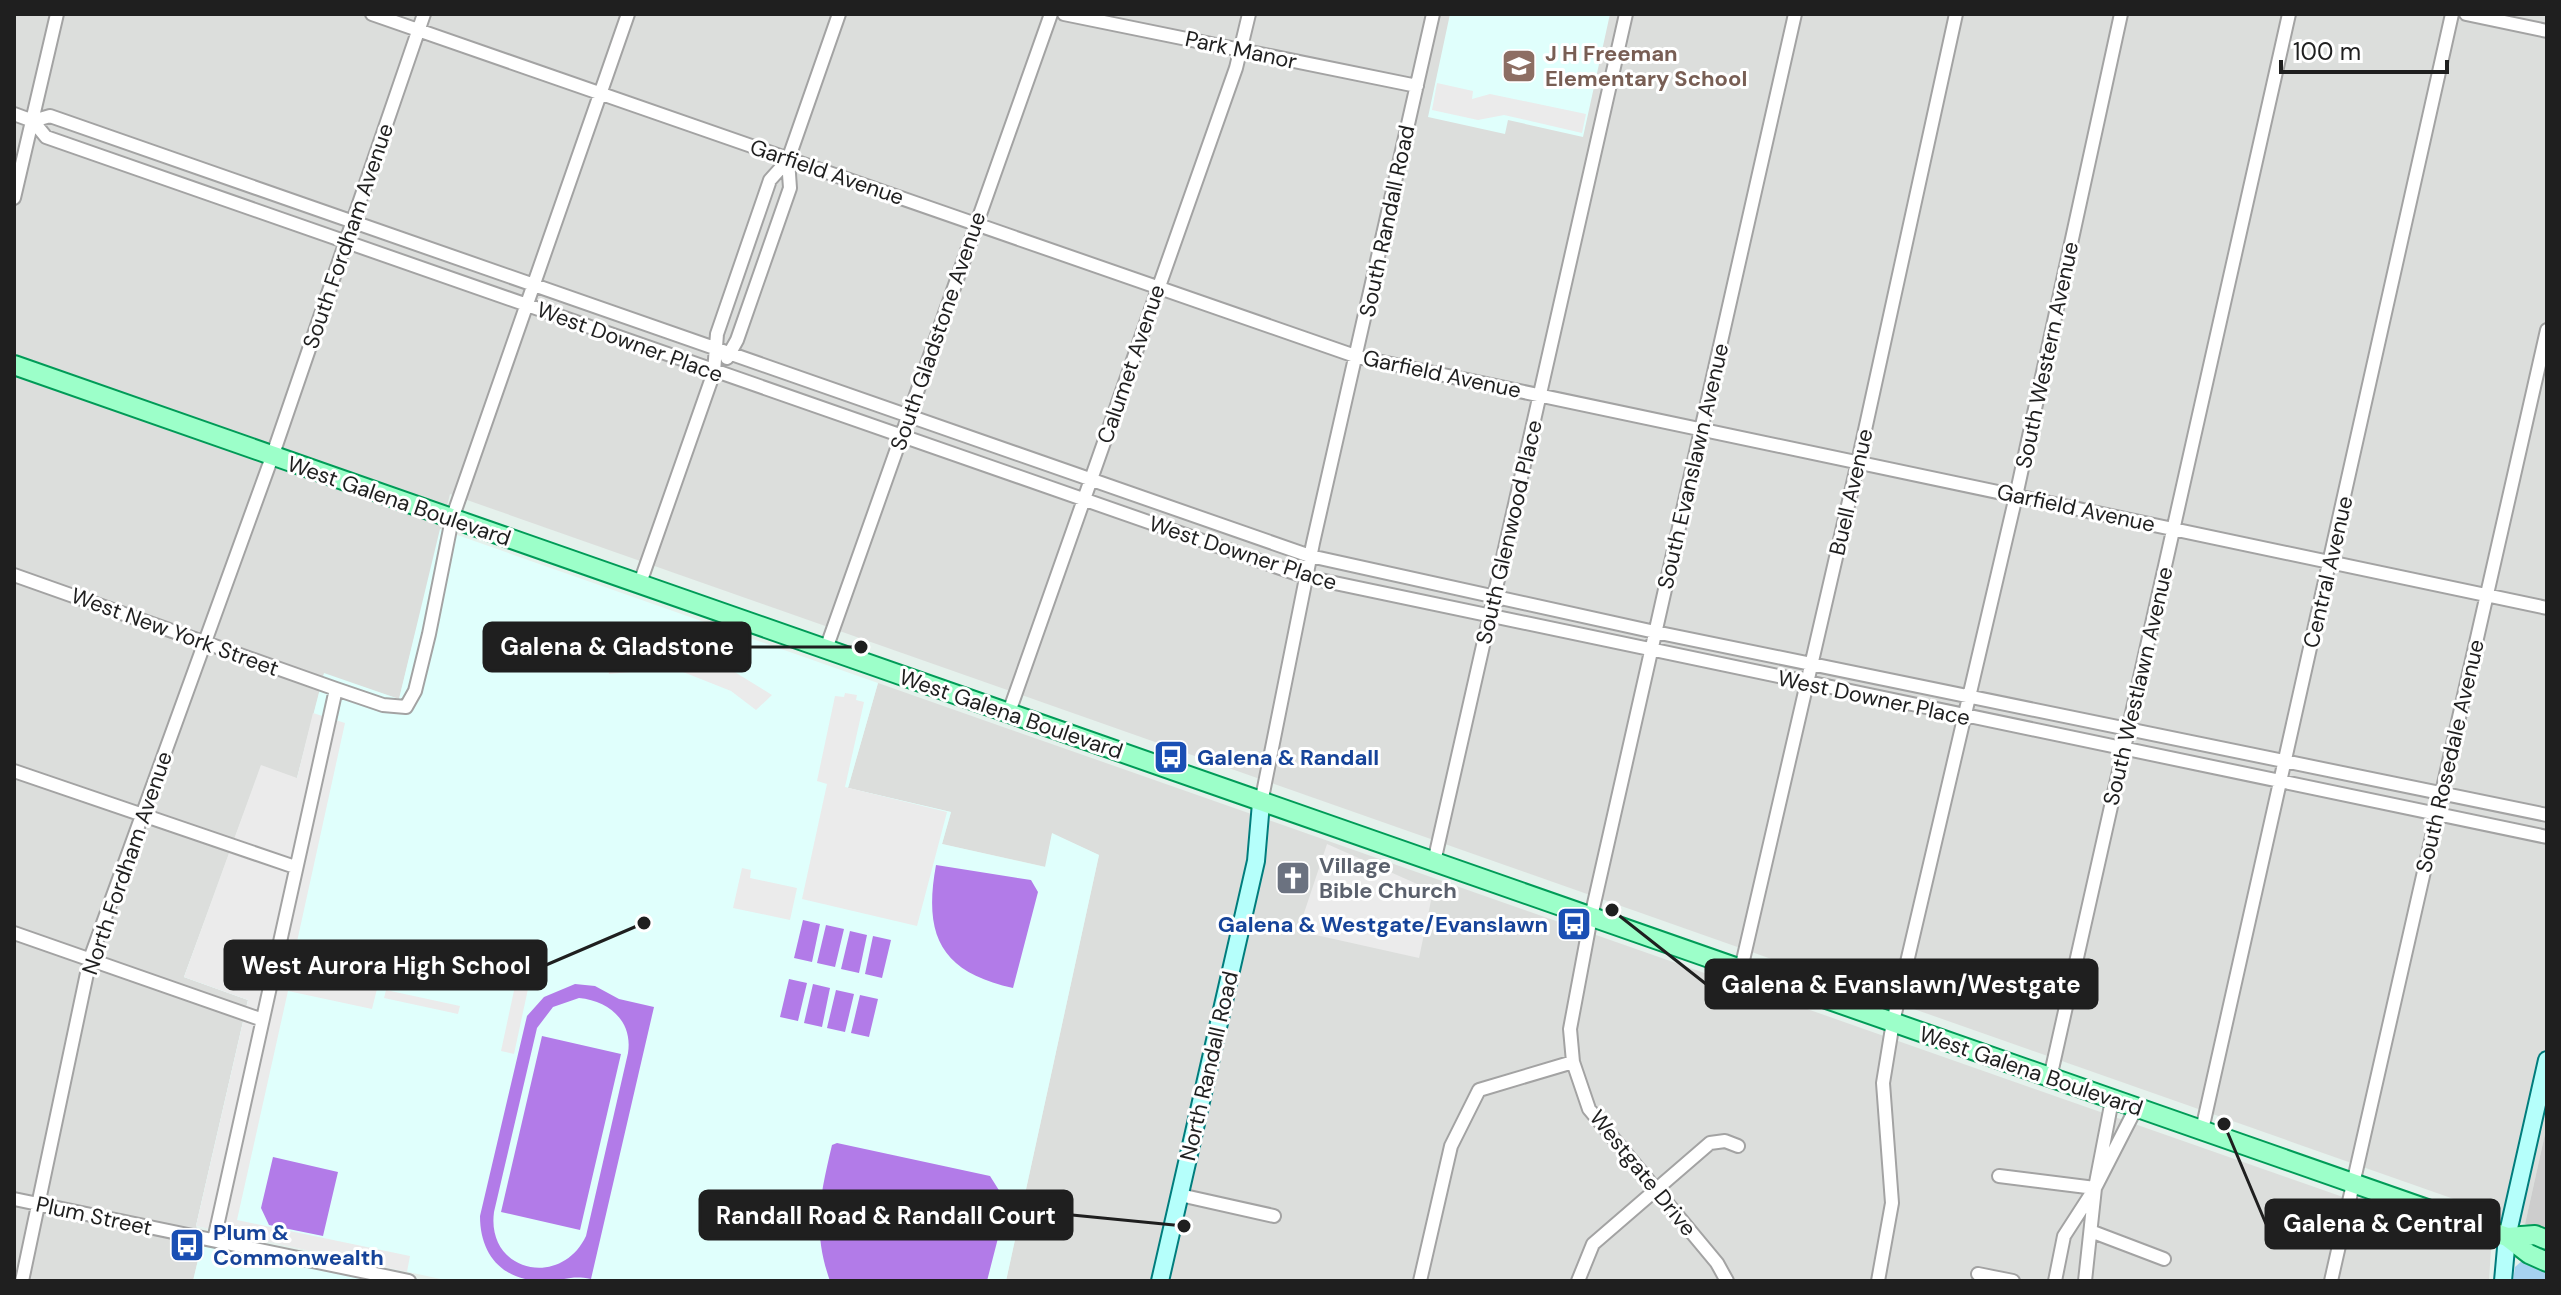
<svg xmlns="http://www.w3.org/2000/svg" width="2561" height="1295" font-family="'DM Sans',sans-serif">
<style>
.residential{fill:#dcdedc}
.education{fill:#e0fffc}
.religious{fill:#cdcdcd}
.grass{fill:#a6d2f0}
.pitch{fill:#b27be8;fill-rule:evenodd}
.parking{fill:#ebebeb}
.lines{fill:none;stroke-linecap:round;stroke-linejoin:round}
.street-casing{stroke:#a3a3a3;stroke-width:16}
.secondary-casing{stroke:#007d7d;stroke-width:20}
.primary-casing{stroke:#009b57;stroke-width:22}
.street{stroke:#fff;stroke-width:12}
.secondary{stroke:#b5fffb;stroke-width:16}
.primary{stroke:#9cffc9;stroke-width:18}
.labels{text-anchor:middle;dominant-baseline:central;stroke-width:6;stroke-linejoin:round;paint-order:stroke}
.street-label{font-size:22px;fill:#1f1f1f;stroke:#fff}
.education-label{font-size:22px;font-weight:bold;fill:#785e54;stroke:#fff;text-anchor:start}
.transit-label{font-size:22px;font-weight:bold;fill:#164399;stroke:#fff;text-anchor:start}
.worship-label{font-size:22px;font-weight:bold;fill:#5b616d;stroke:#fff;text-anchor:start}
.leader{fill:none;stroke:#1f1f1f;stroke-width:3}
.callout-dot{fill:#1f1f1f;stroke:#fff;stroke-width:3}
.callout{fill:#1f1f1f;stroke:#1f1f1f;stroke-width:3}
.callout-label{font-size:24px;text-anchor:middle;font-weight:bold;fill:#fff}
</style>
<rect width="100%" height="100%" fill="#e5f1ec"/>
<!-- residential -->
<path class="residential" d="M 14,14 L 2547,14 L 2547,1125 L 2525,1224 L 450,494 L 399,699 L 324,674 L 297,779 L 261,766 L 184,977 L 248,1000 L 196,1226 L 202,1243 L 193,1281 L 14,1281 Z
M 878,683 L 2491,1249 L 2489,1281 L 1006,1281 L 1099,855 L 1052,834 L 1046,867 L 942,844 L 951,812 L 848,788 Z"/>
<!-- education -->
<path class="education" d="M 1450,14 L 1610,14 L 1583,137 L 1508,120 L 1505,134 L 1428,117 Z
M 440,529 L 878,683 L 848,788 L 951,812 L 942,844 L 1045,867 L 1052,833 L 1099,855 L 1006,1281 L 450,1281 L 196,1226 L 248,1000 L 184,977 L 238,832 L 297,778 L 324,673 L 399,699 Z
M 202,1243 L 378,1281 L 193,1281 Z"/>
<!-- religious -->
<path class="religious" d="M 2547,1125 L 2547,1232 L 2525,1224 Z"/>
<!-- grass -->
<path class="grass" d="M 2523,1260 L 2547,1267 L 2547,1281 L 2513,1281 L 2515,1267 Z"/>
<!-- pitch -->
<path class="pitch" d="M 936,865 L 1031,880 L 1038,892 L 1013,988 C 941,972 923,936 936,865 Z
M 803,920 L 820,924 L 812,962 L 794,958 Z
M 826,925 L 844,929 L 835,967 L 817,963 Z
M 850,931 L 867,935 L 859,973 L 841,969 Z
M 873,936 L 891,940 L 882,978 L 865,974 Z
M 789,979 L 807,983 L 798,1021 L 780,1017 Z
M 575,984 L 595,986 L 619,999 L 654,1007 L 591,1279 C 572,1275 566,1280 548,1281 C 506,1283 480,1258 480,1216 L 527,1016 L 544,997 ZM 579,998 C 609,1001 633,1021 628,1053 L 586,1236 C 561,1289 486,1272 494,1212 L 537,1028 L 553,1007 Z
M 813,984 L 830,988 L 822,1027 L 804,1023 Z
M 836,990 L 854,994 L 845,1032 L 827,1028 Z
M 860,995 L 878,999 L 869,1037 L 851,1033 Z
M 542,1036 L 621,1054 L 580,1230 L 501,1212 Z
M 837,1143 L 990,1176 L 1007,1203 L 987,1281 L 830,1281 C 812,1230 820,1196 832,1145 Z
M 273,1157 L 338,1172 L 323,1236 L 269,1225 L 261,1208 Z"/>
<!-- parking -->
<path class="parking" d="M 1437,83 L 1473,91 L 1472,99 L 1490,94 L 1586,114 L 1582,133 L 1504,115 L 1478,120 L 1432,110 Z
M 661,649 L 720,663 L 772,695 L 756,710 L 731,691 L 683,672 L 653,670 L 609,674 L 606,658 Z
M 845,693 L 857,695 L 856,700 L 864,702 L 845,787 L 947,812 L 917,926 L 802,899 L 827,784 L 817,781 L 835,696 L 844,697 Z
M 313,713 L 345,723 L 291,969 L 377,989 L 372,1009 L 288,991 L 237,1220 L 410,1256 L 407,1272 L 196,1226 L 248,1000 L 184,977 L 261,765 L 297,778 Z
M 1327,844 L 1433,891 L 1419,958 L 1298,931 Z
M 742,868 L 751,870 L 750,878 L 797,888 L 790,920 L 733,908 Z
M 518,972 L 531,975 L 514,1054 L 501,1051 Z
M 386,990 L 460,1006 L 458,1014 L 384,998 Z"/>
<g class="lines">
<!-- street casing -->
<g class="street-casing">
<path id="street" d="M 372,14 L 1358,357 L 2547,608
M 1064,14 L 1417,86
M 2466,14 L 2547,31
M 14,114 L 33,121 L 46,137 L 1306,577 L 2547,837
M 33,121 L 50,116 L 1310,556 L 1655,632 L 2547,815
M 14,198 L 57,14
M 727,358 L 737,340 L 790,188 L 788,160 L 839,14
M 14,575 L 336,689 L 383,705 L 406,707 L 415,691 L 429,634 L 452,519 L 628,14
M 640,583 L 714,372 L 717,334 L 770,180 L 788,160
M 826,649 L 1051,14
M 1009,712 L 1236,68 L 1249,14
M 14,771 L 295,867
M 1261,803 L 1313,543 L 1433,14
M 1434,862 L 1626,14
M 14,933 L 260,1019
M 1741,969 L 1858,462 L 1956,14
M 2050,1078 L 2289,14
M 2202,1130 L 2452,14
M 1999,1176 L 2095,1188
M 1180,1195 L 1274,1216
M 14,1199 L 409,1281
M 2093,1232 L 2164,1259
M 214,1240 L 336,689
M 1978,1274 L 2013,1281
M 22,1281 L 90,959 L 272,457 L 424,14
M 1420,1281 L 1451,1146 L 1479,1090 L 1573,1062
M 1578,1281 L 1593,1244 L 1710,1143 L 1725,1141 L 1738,1146
M 1727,1281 L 1717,1263 L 1589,1109 L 1573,1062 L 1570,1029 L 1591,917 L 1795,14
M 1878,1281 L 1892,1203 L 1883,1083 L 1893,1022 L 2016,496 L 2121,14
M 2055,1281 L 2064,1236 L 2095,1188 L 2136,1108
M 2085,1281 L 2095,1188 L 2112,1100
M 2331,1281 L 2547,330"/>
</g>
<!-- secondary casing -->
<g class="secondary-casing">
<path id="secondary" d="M 1160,1281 L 1256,861 L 1261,803
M 2503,1281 L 2507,1237 L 2547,1060"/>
</g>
<!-- primary casing -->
<g class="primary-casing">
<path id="primary" d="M 14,365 L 2507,1237 L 2529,1254 L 2547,1262
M 2507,1237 L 2535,1235 L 2547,1240"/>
</g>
<!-- street -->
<use href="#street" class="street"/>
<!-- secondary -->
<use href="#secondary" class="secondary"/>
<!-- primary -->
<use href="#primary" class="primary"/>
</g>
<!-- icons -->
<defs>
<g id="school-square" transform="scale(1.8)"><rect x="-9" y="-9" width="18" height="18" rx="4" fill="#8d6e63" stroke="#fff"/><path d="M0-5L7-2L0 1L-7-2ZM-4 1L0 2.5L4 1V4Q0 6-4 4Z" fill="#fff"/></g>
<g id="bus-square" transform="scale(1.8)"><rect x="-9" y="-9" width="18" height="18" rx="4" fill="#1a4fb4" stroke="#fff"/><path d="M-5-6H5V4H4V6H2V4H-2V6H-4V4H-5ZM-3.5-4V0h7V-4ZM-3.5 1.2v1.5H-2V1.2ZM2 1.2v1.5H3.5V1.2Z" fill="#fff"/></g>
<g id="church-square" transform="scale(1.8)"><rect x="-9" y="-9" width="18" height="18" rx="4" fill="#6b7280" stroke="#fff"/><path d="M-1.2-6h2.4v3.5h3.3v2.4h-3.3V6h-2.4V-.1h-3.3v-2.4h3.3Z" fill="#fff"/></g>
</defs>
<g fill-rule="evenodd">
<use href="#school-square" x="1519" y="66"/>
<use href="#bus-square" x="1171" y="757"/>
<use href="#church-square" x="1293" y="878"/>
<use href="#bus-square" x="1574" y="924"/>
<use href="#bus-square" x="187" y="1245"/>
</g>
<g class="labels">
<!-- street labels -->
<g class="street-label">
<text transform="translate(1241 50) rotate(12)">Park Manor</text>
<text transform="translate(827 172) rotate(19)">Garfield Avenue</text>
<text transform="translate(1387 221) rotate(-78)">South Randall Road</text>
<text transform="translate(348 236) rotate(-71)">South Fordham Avenue</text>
<text transform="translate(938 331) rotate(-71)">South Gladstone Avenue</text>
<text transform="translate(630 342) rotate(20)">West Downer Place</text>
<text transform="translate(2047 355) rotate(-78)">South Western Avenue</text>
<text transform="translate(1131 364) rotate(-71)">Calumet Avenue</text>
<text transform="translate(1442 374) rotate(12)">Garfield Avenue</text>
<text transform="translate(1693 466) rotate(-77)">South Evanslawn Avenue</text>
<text transform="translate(1851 492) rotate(-77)">Buell Avenue</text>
<text transform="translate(399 501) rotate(19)">West Galena Boulevard</text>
<text transform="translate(2076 508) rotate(12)">Garfield Avenue</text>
<text transform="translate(1509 532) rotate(-77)">South Glenwood Place</text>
<text transform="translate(1243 553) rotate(18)">West Downer Place</text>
<text transform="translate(2328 572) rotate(-77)">Central Avenue</text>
<text transform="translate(175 632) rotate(20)">West New York Street</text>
<text transform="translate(2138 686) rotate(-77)">South Westlawn Avenue</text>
<text transform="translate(1874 698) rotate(12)">West Downer Place</text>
<text transform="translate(1011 714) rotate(19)">West Galena Boulevard</text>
<text transform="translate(2450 756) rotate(-77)">South Rosedale Avenue</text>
<text transform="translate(127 863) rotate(-71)">North Fordham Avenue</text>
<text transform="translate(1209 1066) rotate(-77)">North Randall Road</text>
<text transform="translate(2031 1071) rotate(19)">West Galena Boulevard</text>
<text transform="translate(1643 1173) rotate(51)">Westgate Drive</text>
<text transform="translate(94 1216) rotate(12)">Plum Street</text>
</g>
<!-- education labels -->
<g class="education-label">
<text x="1545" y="53">J H Freeman<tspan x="1545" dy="25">Elementary School</tspan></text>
</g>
<!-- transit labels -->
<g class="transit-label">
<text x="1197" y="757">Galena &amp; Randall</text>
<text x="1548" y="924" text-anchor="end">Galena &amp; Westgate/Evanslawn</text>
<text x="213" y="1232">Plum &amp;<tspan x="213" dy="25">Commonwealth</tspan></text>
</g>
<!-- worship labels -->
<g class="worship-label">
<text x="1319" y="865">Village<tspan x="1319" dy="25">Bible Church</tspan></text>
</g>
</g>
<!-- callouts -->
<path class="leader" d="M861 647L750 647M644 923L546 965M1612 910L1706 984M1184 1226L1072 1215M2224 1124L2266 1224"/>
<g class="callout-dot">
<circle cx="861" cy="647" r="8"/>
<circle cx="644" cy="923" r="8"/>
<circle cx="1612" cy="910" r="8"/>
<circle cx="1184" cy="1226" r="8"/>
<circle cx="2224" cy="1124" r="8"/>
</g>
<g class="callout">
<rect x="484" y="623" width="266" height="48" rx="8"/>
<rect x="225" y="941" width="321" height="48" rx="8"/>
<rect x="1706" y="960" width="391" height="48" rx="8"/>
<rect x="700" y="1191" width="372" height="48" rx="8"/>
<rect x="2266" y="1200" width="233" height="48" rx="8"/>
</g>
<g class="callout-label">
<text x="617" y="655">Galena &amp; Gladstone</text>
<text x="386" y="974">West Aurora High School</text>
<text x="1901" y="993">Galena &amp; Evanslawn/Westgate</text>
<text x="886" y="1224">Randall Road &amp; Randall Court</text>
<text x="2383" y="1232">Galena &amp; Central</text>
</g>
<!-- border -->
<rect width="2561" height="1295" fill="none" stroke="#1f1f1f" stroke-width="32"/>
<!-- scale -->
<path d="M2281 60v12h166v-12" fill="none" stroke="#1f1f1f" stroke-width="4"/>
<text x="2293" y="60" font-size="24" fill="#1f1f1f" stroke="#ffffff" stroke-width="6" paint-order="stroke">100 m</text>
</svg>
